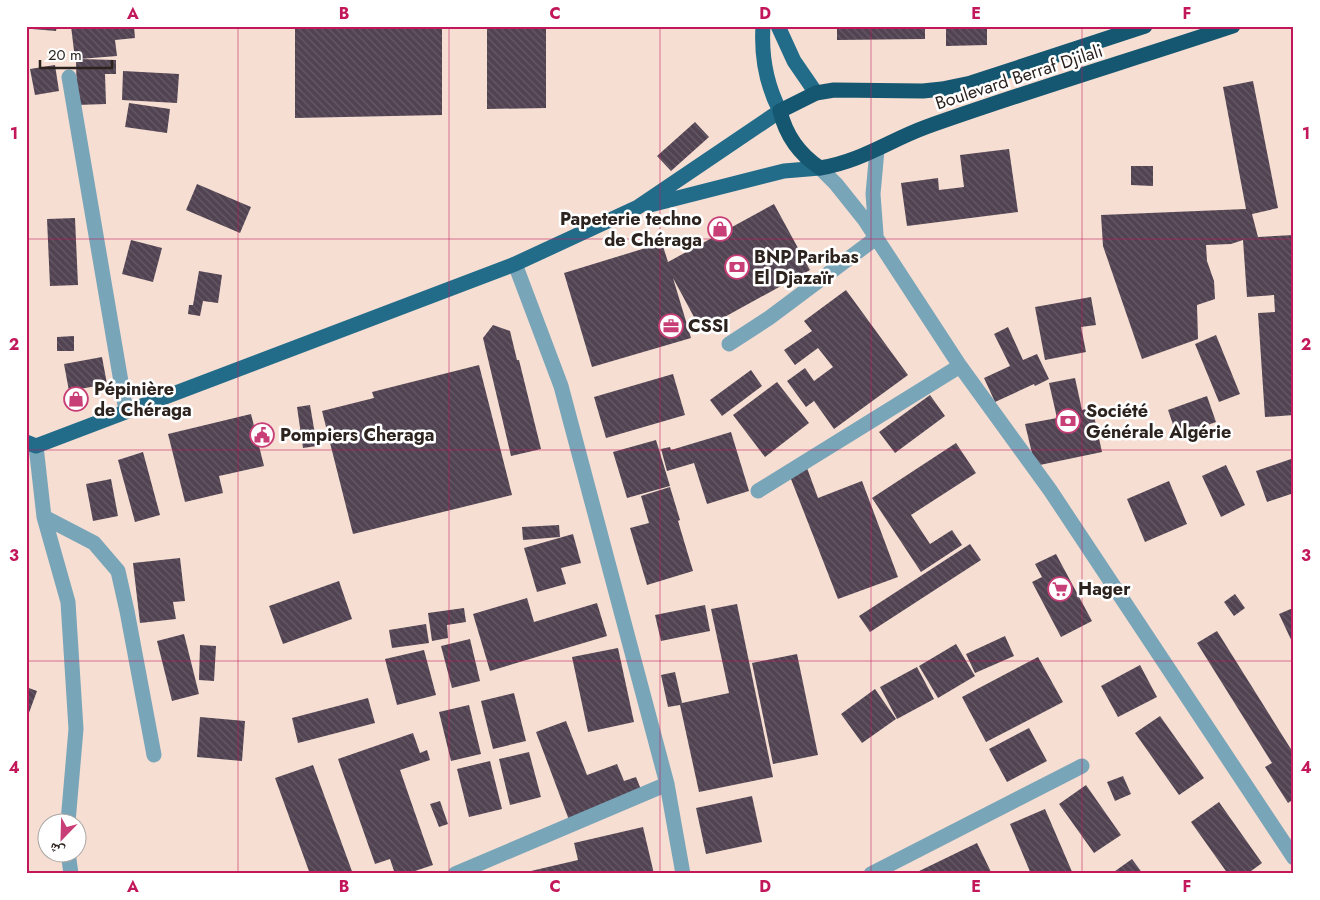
<svg xmlns="http://www.w3.org/2000/svg" width="1320" height="900" font-family="Jost,'Noto Naskh Arabic',sans-serif">
<style>
.building{fill:url(#building-back-hatch)}
.lines{fill:none;stroke-linecap:round;stroke-linejoin:round}
.minor{stroke:#79a5b9;stroke-width:15}
.major{stroke:#226c8a;stroke-width:15}
.highway{stroke:#155770;stroke-width:15}
.grid{fill:none;stroke:#c2185b;stroke-width:1;stroke-opacity:0.55}
.labels{text-anchor:middle;dominant-baseline:central;stroke-width:5;stroke-linejoin:round;paint-order:stroke}
.street-label{font-size:18px;fill:#2c231f;stroke:#fff}
.poi-label{font-size:18px;font-weight:bold;fill:#2c231f;stroke:#fff;text-anchor:start}
.neatline{fill:none;stroke:#c2185b;stroke-width:2}
.grid-label{font-size:16px;text-anchor:middle;font-weight:bold;fill:#c2185b}
</style>
<defs>
<pattern id="building-back-hatch" width="6" height="6" patternUnits="userSpaceOnUse" patternTransform="scale(1.25)"><rect width="6" height="6" fill="#514352"/><path d="M-1 5l2 2M0 0l6 6M5-1l2 2" fill="none" stroke="#675b67"/></pattern>
</defs>
<rect width="100%" height="100%" fill="#f6ded2"/>
<!-- building -->
<path class="building" d="M 32,26 L 57,26 L 56,31 L 32,29 Z
M 71,26 L 134,26 L 135,38 L 115,40 L 117,56 L 79,59 L 116,60 L 116,74 L 105,74 L 106,104 L 77,105 L 76,59 L 75,59 Z
M 295,26 L 442,26 L 442,115 L 295,118 Z
M 487,26 L 546,26 L 546,108 L 487,109 Z
M 837,26 L 925,26 L 925,39 L 837,40 Z
M 946,26 L 987,26 L 987,45 L 946,46 Z
M 55,65 L 59,91 L 35,95 L 30,69 Z
M 123,71 L 179,74 L 177,103 L 122,100 Z
M 1253,81 L 1278,208 L 1252,214 L 1258,237 L 1294,235 L 1294,415 L 1265,417 L 1258,313 L 1275,312 L 1274,295 L 1247,297 L 1243,240 L 1231,244 L 1206,245 L 1207,261 L 1214,281 L 1215,299 L 1197,305 L 1198,339 L 1142,359 L 1103,246 L 1101,215 L 1246,209 L 1223,87 Z
M 129,103 L 170,109 L 167,133 L 125,127 Z
M 695,122 L 709,137 L 671,171 L 657,156 Z
M 1009,149 L 1018,212 L 907,226 L 901,183 L 938,178 L 939,190 L 964,187 L 960,155 Z
M 1131,166 L 1153,166 L 1153,186 L 1131,185 Z
M 197,184 L 251,207 L 240,233 L 186,210 Z
M 774,204 L 810,270 L 701,330 L 673,278 L 691,338 L 592,367 L 564,273 L 662,243 L 668,262 Z
M 75,218 L 78,285 L 50,286 L 47,219 Z
M 131,240 L 162,248 L 153,282 L 122,274 Z
M 199,271 L 222,275 L 218,303 L 203,301 L 200,316 L 188,314 L 189,305 L 193,305 Z
M 846,290 L 908,375 L 834,429 L 814,401 L 806,407 L 787,381 L 805,368 L 814,381 L 833,367 L 818,348 L 795,365 L 784,350 L 812,331 L 804,321 Z
M 1091,297 L 1096,325 L 1081,327 L 1086,352 L 1045,360 L 1035,307 Z
M 493,325 L 510,331 L 517,360 L 519,360 L 541,449 L 511,456 L 483,338 Z
M 1008,327 L 1023,360 L 1037,354 L 1049,379 L 1035,386 L 1034,384 L 995,402 L 984,378 L 1010,366 L 994,334 Z
M 1216,335 L 1240,394 L 1219,402 L 1195,344 Z
M 74,336 L 74,351 L 57,351 L 57,337 Z
M 102,357 L 107,384 L 69,391 L 64,364 Z
M 479,365 L 512,495 L 353,534 L 322,411 L 374,398 L 372,392 Z
M 751,370 L 762,386 L 722,416 L 710,400 Z
M 673,374 L 685,415 L 606,438 L 594,397 Z
M 1075,378 L 1082,410 L 1092,407 L 1102,452 L 1035,466 L 1025,424 L 1057,418 L 1049,383 Z
M 777,382 L 809,423 L 765,457 L 733,415 Z
M 930,395 L 945,416 L 895,453 L 879,432 Z
M 1207,396 L 1216,422 L 1177,436 L 1168,410 Z
M 310,405 L 317,446 L 303,448 L 297,407 Z
M 251,414 L 264,466 L 219,476 L 223,493 L 185,502 L 168,434 Z
M 731,432 L 749,491 L 707,504 L 694,463 L 667,471 L 661,449 L 670,447 L 671,450 Z
M 656,440 L 670,486 L 627,498 L 613,452 Z
M 956,443 L 976,473 L 911,515 L 930,544 L 952,530 L 962,545 L 921,572 L 872,498 Z
M 143,452 L 160,515 L 135,522 L 118,460 Z
M 1294,458 L 1294,493 L 1267,502 L 1256,471 Z
M 1226,465 L 1245,505 L 1221,517 L 1202,476 Z
M 807,468 L 818,498 L 862,481 L 898,577 L 838,599 L 789,474 Z
M 111,479 L 118,516 L 93,521 L 86,484 Z
M 1169,481 L 1187,524 L 1145,542 L 1127,499 Z
M 670,487 L 680,520 L 678,521 L 693,571 L 647,585 L 630,528 L 649,523 L 641,496 Z
M 559,525 L 560,537 L 523,540 L 522,527 Z
M 573,534 L 581,563 L 561,568 L 566,584 L 537,592 L 524,548 Z
M 970,544 L 981,560 L 870,632 L 859,616 Z
M 1056,554 L 1092,621 L 1061,637 L 1032,582 L 1042,577 L 1035,564 Z
M 180,558 L 185,601 L 173,602 L 176,619 L 140,623 L 133,563 Z
M 339,581 L 352,619 L 283,644 L 269,606 Z
M 1235,594 L 1245,608 L 1234,616 L 1224,602 Z
M 527,598 L 534,622 L 597,603 L 607,636 L 490,671 L 473,614 Z
M 737,604 L 773,777 L 699,792 L 680,705 L 668,707 L 661,675 L 675,672 L 682,703 L 729,693 L 711,609 Z
M 705,605 L 710,631 L 661,641 L 655,615 Z
M 464,608 L 466,622 L 447,625 L 448,638 L 432,641 L 428,613 Z
M 1293,608 L 1294,609 L 1294,646 L 1279,614 Z
M 426,624 L 429,643 L 392,648 L 389,630 Z
M 1217,631 L 1294,754 L 1294,799 L 1288,803 L 1265,767 L 1272,763 L 1197,643 Z
M 184,634 L 199,694 L 172,701 L 157,641 Z
M 1005,636 L 1014,656 L 975,673 L 966,654 Z
M 470,639 L 480,681 L 452,688 L 441,646 Z
M 956,644 L 975,676 L 938,698 L 919,666 Z
M 200,645 L 216,646 L 214,681 L 199,680 Z
M 618,648 L 634,722 L 588,732 L 572,657 Z
M 424,650 L 436,695 L 397,705 L 385,659 Z
M 797,654 L 818,755 L 773,764 L 752,663 Z
M 1038,657 L 1063,702 L 986,742 L 962,697 Z
M 1140,665 L 1157,697 L 1118,717 L 1101,686 Z
M 917,667 L 934,699 L 897,719 L 880,687 Z
M 26,687 L 37,691 L 26,721 Z
M 875,689 L 896,719 L 862,743 L 841,714 Z
M 514,693 L 526,741 L 493,749 L 481,701 Z
M 368,698 L 375,723 L 298,743 L 292,718 Z
M 469,705 L 481,754 L 451,761 L 439,712 Z
M 1160,716 L 1204,778 L 1179,795 L 1135,733 Z
M 200,717 L 245,721 L 242,761 L 197,757 Z
M 566,721 L 587,775 L 617,764 L 624,781 L 636,777 L 642,792 L 569,820 L 536,732 Z
M 1029,728 L 1047,761 L 1007,782 L 989,749 Z
M 413,733 L 420,753 L 427,750 L 430,760 L 400,770 L 433,865 L 406,874 L 395,874 L 390,859 L 375,864 L 338,759 Z
M 529,752 L 541,797 L 510,805 L 499,759 Z
M 490,761 L 502,809 L 469,817 L 457,769 Z
M 313,765 L 353,874 L 310,874 L 275,778 Z
M 1123,776 L 1131,794 L 1115,801 L 1107,782 Z
M 1086,785 L 1121,835 L 1094,853 L 1059,804 Z
M 752,796 L 762,842 L 706,854 L 696,808 Z
M 440,801 L 448,824 L 439,827 L 430,804 Z
M 1219,802 L 1262,863 L 1247,874 L 1228,874 L 1191,822 Z
M 1045,809 L 1073,874 L 1031,874 L 1010,824 Z
M 643,827 L 654,874 L 518,874 L 578,860 L 574,843 Z
M 977,843 L 992,874 L 913,874 Z
M 1132,859 L 1143,874 L 1111,874 Z"/>
<g class="lines">
<!-- minor -->
<path class="minor" d="M 69,77 L 126,411
M 820,168 L 836,184 L 864,219 L 960,366 L 1050,490 L 1294,858
M 876,234 L 873,194 L 877,150
M 515,264 L 561,386 L 667,784 L 683,874
M 729,344 L 769,318 L 876,238
M 36,446 L 44,517 L 68,602 L 76,729 L 68,822
M 758,491 L 960,366
M 44,517 L 94,543 L 118,571 L 127,611 L 154,755
M 68,852 L 71,874
M 455,874 L 667,784
M 871,874 L 1082,766"/>
<!-- major -->
<path class="major" d="M 778,26 L 794,61 L 816,93
M 650,205 L 784,171 L 820,168
M 26,442 L 36,446 L 515,264 L 638,207 L 780,111 C 766,84 761,57 763,26"/>
<!-- highway -->
<path class="highway" d="M 1145,26 L 971,83 L 942,89 L 923,91 L 834,90 L 816,93 L 780,111 C 786,136 799,154 820,168 C 862,161 888,141 926,127 C 1027,91 1131,60 1233,26"/>
</g>
<!-- grid -->
<path class="grid" d="M 238,26 L 238,874M 449,26 L 449,874M 660,26 L 660,874M 871,26 L 871,874M 1082,26 L 1082,874M 26,239 L 1294,239M 26,450 L 1294,450M 26,661 L 1294,661"/>
<!-- icons -->
<defs>
<g id="shop-ring" transform="scale(1.25)"><circle r="9.5" fill="#fff" stroke="#c83e77" stroke-width="1.5"/><path d="M-5-2.5h2.3a2.7 3.5 0 0 1 5.4 0H5L5.5 6h-11ZM-1.5-2.5h3a1.5 2.3 0 0 0-3 0Z" fill="#c83e77"/></g>
<g id="bank-ring" transform="scale(1.25)"><circle r="9.5" fill="#fff" stroke="#c83e77" stroke-width="1.5"/><path d="M-6-4H6V4H-6ZM0-2.3a2.3 2.3 0 1 0 0 4.6a2.3 2.3 0 1 0 0-4.6Z" fill="#c83e77"/></g>
<g id="office-ring" transform="scale(1.25)"><circle r="9.5" fill="#fff" stroke="#c83e77" stroke-width="1.5"/><path d="M-6-3h4V-5.5h4V-3h4V5H-6ZM-1-4.5V-3h2v-1.5ZM-6 0V1H6V0Z" fill="#c83e77"/></g>
<g id="civic-ring" transform="scale(1.25)"><circle r="9.5" fill="#fff" stroke="#c83e77" stroke-width="1.5"/><path d="M-.6-6.5H3V-4.5H.6V-3L4-1V1h2V6H-6V1h2V-1L-.6-3ZM-1.2 2.5V6h2.4V2.5Z" fill="#c83e77"/></g>
<g id="supermarket-ring" transform="scale(1.25)"><circle r="9.5" fill="#fff" stroke="#c83e77" stroke-width="1.5"/><path d="M-6-5.5h2.5l.6 2H6L4.5 2H-2.5L-4.4-4H-6ZM-1.5 3.2a1.3 1.3 0 1 0 .1 0ZM3 3.2a1.3 1.3 0 1 0 .1 0Z" fill="#c83e77"/></g>
</defs>
<g fill-rule="evenodd">
<use href="#shop-ring" x="720" y="229"/>
<use href="#bank-ring" x="737" y="267"/>
<use href="#office-ring" x="671" y="326"/>
<use href="#shop-ring" x="76" y="399"/>
<use href="#bank-ring" x="1068" y="421"/>
<use href="#civic-ring" x="262" y="435"/>
<use href="#supermarket-ring" x="1060" y="589"/>
</g>
<g class="labels">
<!-- street labels -->
<g class="street-label">
<text transform="translate(1019 77) rotate(-18)">Boulevard Berraf Djilali</text>
</g>
<!-- poi labels -->
<g class="poi-label">
<text x="702" y="219" text-anchor="end">Papeterie techno<tspan x="702" dy="21">de Chéraga</tspan></text>
<text x="754" y="257">BNP Paribas<tspan x="754" dy="21">El Djazaïr</tspan></text>
<text x="688" y="326">CSSI</text>
<text x="94" y="389">Pépinière<tspan x="94" dy="21">de Chéraga</tspan></text>
<text x="1086" y="411">Société<tspan x="1086" dy="21">Générale Algérie</tspan></text>
<text x="280" y="435">Pompiers Cheraga</text>
<text x="1078" y="589">Hager</text>
</g>
</g>
<!-- border -->
<rect width="1320" height="900" fill="none" stroke="#ffffff" stroke-width="55"/>
<!-- north arrow -->
<g transform="translate(62 838) rotate(203)"><circle r="24" fill="#ffffff" stroke="#aba7a5"/>
<path d="M0-4L9 19L0 12L-9 19Z" fill="#c83e77"/>
<text y="-8" font-size="14" font-weight="bold" text-anchor="middle" fill="#2c231f">ش</text>
</g>
<!-- scale -->
<path d="M40 60v8h72v-8" fill="none" stroke="#2c231f" stroke-width="2.5"/>
<text x="48" y="60" font-size="15" fill="#2c231f" stroke="#ffffff" stroke-width="4" paint-order="stroke">20 m</text>
<rect x="28" y="28" width="1264" height="844" class="neatline"/>
<g class="grid-label">
<text x="133" y="19">A</text>
<text x="344" y="19">B</text>
<text x="555" y="19">C</text>
<text x="765" y="19">D</text>
<text x="976" y="19">E</text>
<text x="1187" y="19">F</text>
<text x="14" y="139">1</text>
<text x="1306" y="139">1</text>
<text x="14" y="350">2</text>
<text x="1306" y="350">2</text>
<text x="14" y="561">3</text>
<text x="1306" y="561">3</text>
<text x="14" y="773">4</text>
<text x="1306" y="773">4</text>
<text x="133" y="892">A</text>
<text x="344" y="892">B</text>
<text x="555" y="892">C</text>
<text x="765" y="892">D</text>
<text x="976" y="892">E</text>
<text x="1187" y="892">F</text>
</g>
</svg>
